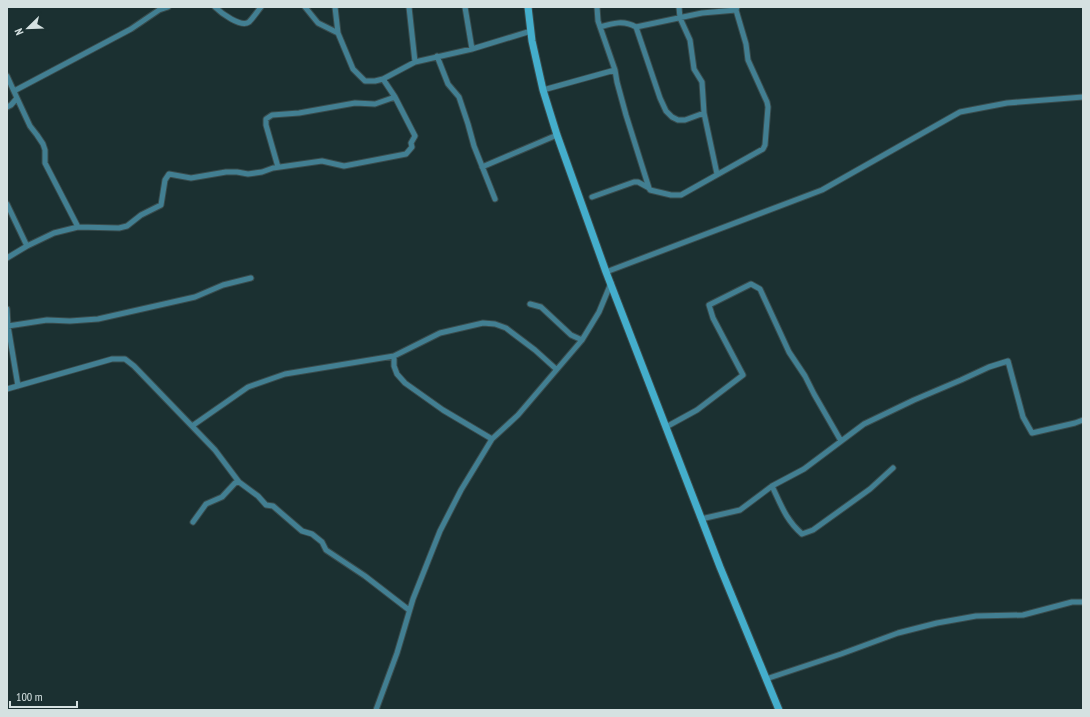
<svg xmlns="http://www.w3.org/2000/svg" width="1090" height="717" font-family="'PT Sans Narrow',sans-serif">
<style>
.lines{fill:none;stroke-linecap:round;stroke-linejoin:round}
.street-casing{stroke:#394c4d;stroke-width:7}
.secondary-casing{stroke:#394c4d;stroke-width:9}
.street{stroke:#427f92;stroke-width:5}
.secondary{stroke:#44aecc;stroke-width:7}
</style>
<rect width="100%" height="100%" fill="#1b3031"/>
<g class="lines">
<!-- street casing -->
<g class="street-casing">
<path id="street" d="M 215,7 C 221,13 241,28 249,22 C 253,18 257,12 261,7
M 305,7 L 318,23 L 338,33
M 335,7 L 338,33 L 353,69 L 365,81 L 375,81 L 383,79 L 415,62 L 472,49 L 531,31
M 409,7 L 415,62
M 465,7 L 472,49
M 597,7 L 598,21 L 615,70 L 617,82 L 626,115 L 649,188
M 679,7 L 680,18 L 690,40 L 694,69 L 702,82 L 704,113 L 717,174
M 600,27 C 613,23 624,20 636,27 L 660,98 L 666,111 L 672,117 L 678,120 L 685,120 L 704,113
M 636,27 L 702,13 L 736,10
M 437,56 L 448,84 L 459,97 L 468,124 L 474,146 L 495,199
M 7,76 L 17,98 L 11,105 L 7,107
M 543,90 L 615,70
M 14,91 L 131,29 L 159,10 L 168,7
M 17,98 L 30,126 L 37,135 L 43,144 L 45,150 L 45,163 L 78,227
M 278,167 L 266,125 L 266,119 L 272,115 L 299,113 L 355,103 L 375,104 L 395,97
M 482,167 L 557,135
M 592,197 L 634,182 L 638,182 L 649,188 L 650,190 L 671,195 L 681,195 L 763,149 L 765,145 L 768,107 L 767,102 L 748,60 L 746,44 L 736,10 L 737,7
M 7,204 L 27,246
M 7,258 L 27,246 L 54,233 L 78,227 L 119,228 L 127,226 L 141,215 L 161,205 L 165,180 L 169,174 L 191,178 L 226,172 L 237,172 L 248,174 L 262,172 L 273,168 L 322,161 L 344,166 L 406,154 L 412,147 L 411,143 L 415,136 L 395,97 L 383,79
M 606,272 L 822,190 L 960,112 L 1007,103 L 1083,97
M 530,304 L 541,307 L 571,335 L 582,340
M 7,309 L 8,326 L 18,386
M 8,326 L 47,320 L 70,321 L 98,319 L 195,297 L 223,285 L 251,278
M 394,356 L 394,366 L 397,374 L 405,383 L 443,410 L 492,439
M 7,389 L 112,359 L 125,359 L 134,366 L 215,450 L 239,482
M 192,426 L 248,387 L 285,374 L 394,356 L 440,333 L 483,323 L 495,324 L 506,328 L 535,350 L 556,369
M 666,427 L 697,410 L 743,375 L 713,318 L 709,305 L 751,284 L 760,289 L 789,352 L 805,376 L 814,394 L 841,441
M 772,486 C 781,505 786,520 802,534 L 813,530 L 870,489 L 893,468
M 701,519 L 740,510 L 772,486 L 804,469 L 864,424 L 914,400 L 961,380 L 989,367 L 1008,361 L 1023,417 L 1032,433 L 1075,423 L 1083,420
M 193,522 L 206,504 L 222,497 L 235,483 L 239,482 L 258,496 L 266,505 L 273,506 L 302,531 L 312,534 L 322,542 L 326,550 L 365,576 L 409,610
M 766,679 L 841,654 L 898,633 L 937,623 L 976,616 L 1023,615 L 1072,602 L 1083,602
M 376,710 L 397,653 L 413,599 L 440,531 L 461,490 L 492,439 L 518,415 L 582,340 L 599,312 L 611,283"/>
</g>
<!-- secondary casing -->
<g class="secondary-casing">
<path id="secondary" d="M 528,7 L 532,41 L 543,90 L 557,135 L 606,272 L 720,567 L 779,710"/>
</g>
<!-- street -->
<use href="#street" class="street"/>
<!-- secondary -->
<use href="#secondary" class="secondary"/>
</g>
<!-- border -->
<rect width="1090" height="717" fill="none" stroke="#d5e1e1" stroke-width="16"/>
<!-- north arrow -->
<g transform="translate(28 28) rotate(247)" stroke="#1b3031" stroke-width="3" paint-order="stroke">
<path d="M0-3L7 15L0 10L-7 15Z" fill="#d5e1e1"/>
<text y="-6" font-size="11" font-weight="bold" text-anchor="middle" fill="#d5e1e1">N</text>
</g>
<!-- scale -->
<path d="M10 701v6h67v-6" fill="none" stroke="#d5e1e1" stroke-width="2"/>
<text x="16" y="701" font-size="12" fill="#d5e1e1" stroke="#1b3031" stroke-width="3" paint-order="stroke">100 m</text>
</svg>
